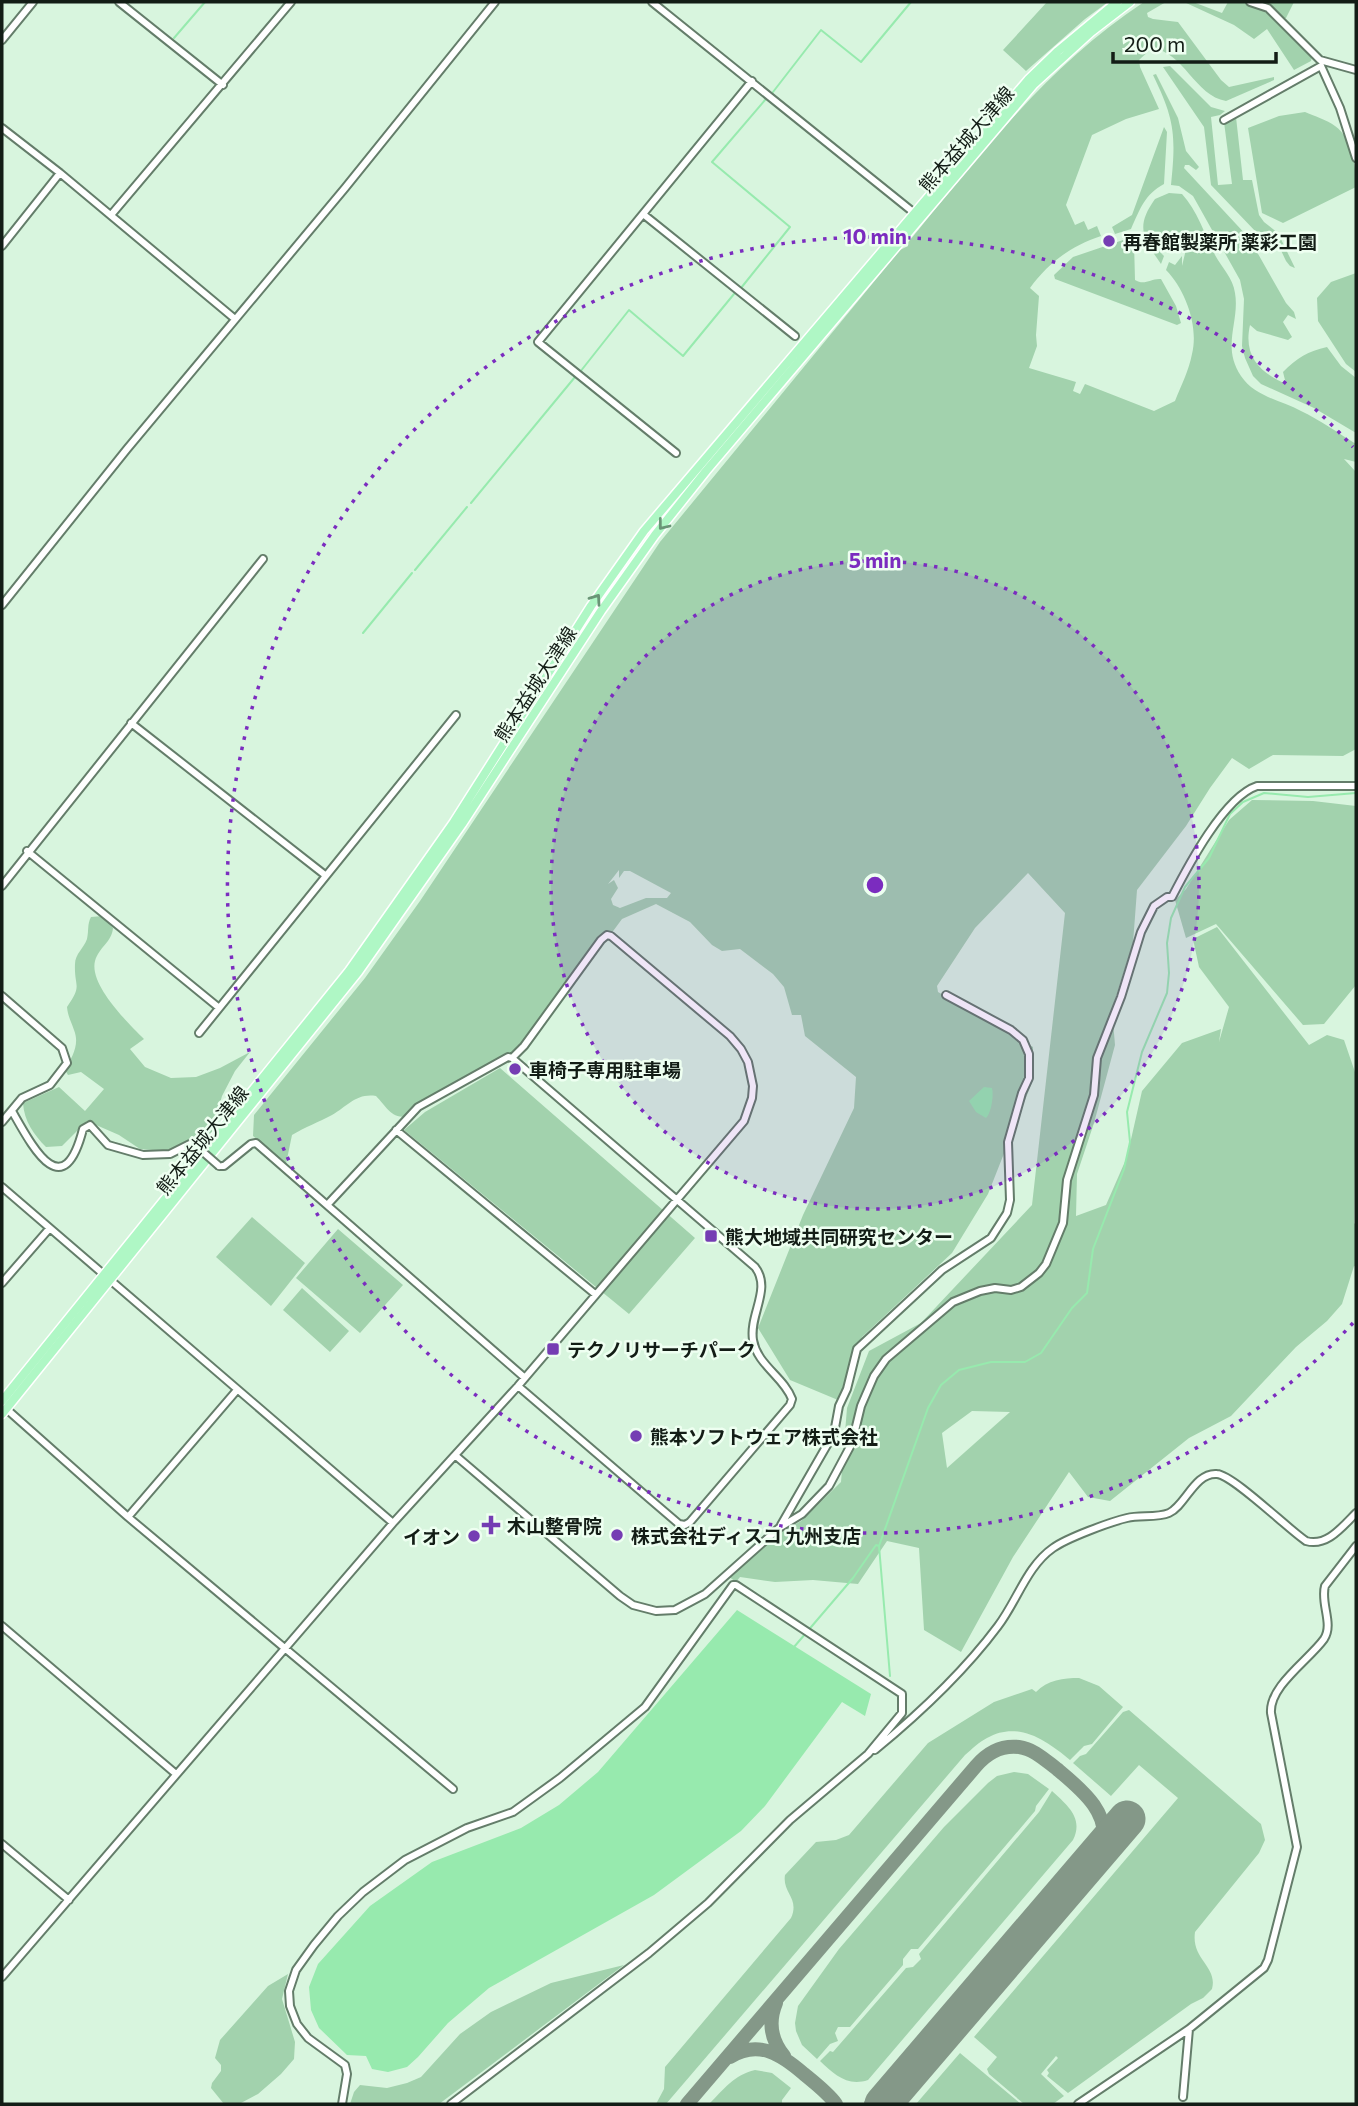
<svg xmlns="http://www.w3.org/2000/svg" width="1358" height="2106" font-family="Commissioner,'Noto Sans JP',sans-serif">
<style>
.green{fill:#a2d2ad;fill-rule:evenodd}
.water{fill:#97eaae}
.lines{fill:none;stroke-linecap:round;stroke-linejoin:round}
.stream{stroke:#97eaae;stroke-width:2}
.taxiway{stroke:#849888;stroke-width:14}
.runway{stroke:#849888;stroke-width:37}
.minor-casing{stroke:#647d6a;stroke-width:10}
.major-casing{stroke:#fff;stroke-width:11}
.minor{stroke:#fff;stroke-width:6}
.major{stroke:#aff7c5;stroke-width:8}
.minor-bridge-casing{stroke:#647d6a;stroke-width:10;stroke-linecap:butt}
.minor-bridge{stroke:#fff;stroke-width:6}
.oneway{stroke:#699576}
.ring{fill:none;stroke:#7b2cbf;stroke-width:3.5;stroke-dasharray:3.5 7}
.poi-dot{fill:#753db3;stroke:#eefff1;stroke-width:2.5}
.labels{text-anchor:middle;dominant-baseline:central;stroke-width:5;stroke-linejoin:round;paint-order:stroke}
.street-label{font-size:19px;fill:#131d16;stroke:#eefff1}
.poi-label{font-size:19px;font-weight:bold;fill:#131d16;stroke:#eefff1;text-anchor:start}
.centre{fill:#7b2cbf;stroke:#eefff1;stroke-width:3.5}
.ring-label{font-size:21px;text-anchor:middle;font-weight:bold;fill:#7b2cbf;stroke:#eefff1;stroke-width:5;stroke-linejoin:round;paint-order:stroke}
</style>
<rect width="100%" height="100%" fill="#d8f5de"/>
<!-- green -->
<path class="green" d="M 1047,2 L 1108,2 L 1085,19 L 1026,71 L 1003,50 Z
M 1144,2 L 1166,2 L 1147,13 L 1148,17 L 1153,19 L 1178,22 L 1221,80 L 1229,87 L 1274,77 L 1274,80 L 1226,101 C 1195,96 1184,52 1152,48 L 1139,60 L 1140,67 L 1159,109 L 1126,119 L 1092,135 L 1066,205 L 1075,225 L 1084,221 L 1088,230 L 1097,226 L 1101,236 C 1071,246 1049,262 1030,288 L 1039,296 L 1036,335 L 1037,346 L 1029,368 L 1076,382 L 1073,391 L 1080,394 L 1085,384 L 1154,411 L 1175,401 C 1181,386 1189,370 1192,354 C 1199,326 1185,289 1166,270 L 1169,262 L 1175,265 L 1182,256 L 1182,266 L 1189,237 L 1192,234 L 1184,237 L 1172,230 L 1156,248 L 1164,256 L 1161,264 C 1143,238 1135,227 1155,199 L 1169,193 L 1182,194 C 1197,210 1205,235 1215,255 C 1222,268 1233,278 1235,293 C 1240,322 1221,346 1241,376 C 1255,397 1281,400 1301,411 C 1320,420 1338,433 1356,444 L 1356,462 L 1344,459 L 1356,472 L 1356,749 L 1343,756 L 1273,755 L 1249,769 L 1232,758 L 1210,788 L 1186,826 L 1137,890 L 1133,943 L 1112,1009 L 1115,1045 L 1094,1123 L 1077,1174 L 1076,1216 L 1106,1205 L 1127,1157 L 1142,1091 L 1182,1043 L 1221,1029 L 1219,1042 L 1229,1007 L 1199,967 L 1193,939 L 1217,927 L 1309,1045 L 1327,1035 L 1344,1040 L 1356,1075 L 1354,1223 L 1356,1225 L 1356,1267 L 1354,1266 L 1342,1304 L 1327,1321 L 1296,1347 L 1231,1416 L 1189,1438 L 1110,1501 L 1088,1497 L 1069,1472 L 1013,1557 L 961,1652 L 924,1630 L 919,1548 L 887,1541 L 858,1584 L 813,1580 L 775,1582 L 740,1577 L 736,1582 L 728,1576 L 776,1535 L 801,1521 L 841,1482 L 847,1408 L 869,1351 L 921,1323 L 1032,1205 L 1065,913 L 1028,873 L 975,928 L 937,986 L 938,992 L 1033,1047 L 1033,1080 L 988,1194 L 952,1253 L 862,1337 L 838,1400 L 790,1380 L 758,1328 L 803,1215 L 854,1108 L 856,1077 L 805,1036 L 801,1015 L 792,1015 L 784,987 L 773,974 L 740,949 L 722,951 L 712,945 L 690,922 L 656,904 L 622,919 L 523,1053 L 405,1117 C 390,1117 386,1106 376,1096 C 356,1093 348,1106 332,1115 C 319,1122 305,1127 292,1135 L 286,1164 L 253,1136 L 254,1115 L 365,978 L 420,901 L 660,542 L 900,250 L 908,246 L 906,245 C 978,157 1048,65 1144,2 ZM 619,870 L 619,878 L 624,871 L 630,871 L 671,893 L 667,898 L 646,898 L 620,908 L 613,905 L 611,899 L 618,888 L 614,880 L 608,884 ZM 972,1411 L 1010,1412 L 947,1468 L 942,1433 Z
M 1184,2 L 1193,2 L 1222,13 L 1228,2 L 1243,2 L 1264,11 L 1269,2 L 1294,2 L 1286,18 L 1280,18 L 1277,22 L 1312,57 L 1311,61 L 1294,70 L 1267,29 L 1254,39 L 1234,25 Z
M 1170,66 L 1211,107 L 1225,111 L 1220,115 L 1211,117 L 1218,185 L 1232,184 L 1224,122 L 1236,117 L 1243,180 L 1252,180 L 1259,215 L 1264,222 L 1278,233 L 1295,268 L 1290,266 L 1286,261 L 1278,244 L 1258,234 L 1211,185 L 1204,127 L 1163,67 Z
M 1156,74 L 1178,118 L 1186,151 L 1199,167 L 1196,170 L 1189,165 L 1185,165 L 1184,168 L 1249,238 L 1286,303 L 1294,312 L 1296,319 L 1288,315 L 1283,322 L 1292,337 L 1288,340 L 1257,331 L 1250,325 C 1243,356 1260,373 1286,384 L 1283,372 C 1297,358 1308,351 1327,347 L 1341,366 L 1356,378 L 1356,433 L 1314,408 L 1261,384 L 1253,376 L 1245,358 L 1242,346 L 1244,299 L 1240,280 L 1193,196 L 1179,186 L 1171,185 C 1176,136 1175,120 1153,75 Z
M 1305,112 C 1314,116 1327,120 1335,126 C 1353,139 1356,167 1356,187 L 1283,223 L 1262,213 L 1248,128 L 1279,116 Z
M 1164,127 L 1167,132 L 1164,184 C 1145,194 1140,209 1131,229 L 1115,234 L 1112,227 L 1132,215 Z
M 1126,239 L 1134,242 L 1135,280 C 1145,286 1151,278 1161,279 L 1176,306 L 1181,323 L 1177,325 L 1055,279 L 1054,275 L 1073,257 Z
M 1356,273 L 1356,372 L 1346,364 L 1318,321 L 1317,298 L 1331,282 Z
M 1252,800 L 1313,801 L 1356,806 L 1356,985 L 1324,1024 L 1303,1025 L 1216,924 L 1186,938 L 1175,900 L 1186,889 L 1229,820 Z
M 103,916 L 113,928 C 112,942 99,947 95,961 C 89,985 128,1023 144,1039 L 130,1049 L 145,1067 L 171,1078 L 196,1077 L 220,1068 L 250,1052 L 235,1071 L 222,1096 L 212,1132 L 200,1142 L 191,1140 L 165,1151 L 140,1149 L 119,1135 L 87,1121 L 62,1146 L 46,1147 C 34,1135 24,1121 23,1103 L 59,1087 L 85,1111 L 104,1089 L 81,1072 L 68,1075 L 65,1070 C 72,1057 80,1045 74,1030 C 71,1021 68,1017 67,1007 C 83,984 74,988 75,964 C 75,954 84,948 87,939 C 89,930 87,925 91,917 Z
M 500,1068 L 695,1238 L 629,1314 L 404,1130 L 425,1112 Z
M 252,1217 L 305,1263 L 271,1306 L 216,1257 Z
M 338,1229 L 403,1285 L 360,1333 L 296,1278 Z
M 302,1288 L 349,1331 L 330,1352 L 283,1310 Z
M 1079,1678 L 1099,1686 L 1123,1707 L 1092,1744 L 1084,1746 L 1070,1760 C 1047,1741 1018,1720 987,1738 C 979,1742 972,1749 965,1755 L 666,2104 L 656,2104 L 664,2089 L 665,2067 L 791,1918 C 800,1898 782,1893 785,1875 L 816,1842 L 836,1840 L 849,1835 L 928,1743 L 994,1702 L 1032,1689 L 1036,1692 C 1047,1680 1064,1678 1079,1678 Z
M 1129,1710 L 1261,1824 L 1265,1840 L 1259,1853 L 1195,1932 C 1191,1960 1218,1966 1212,1989 L 1203,1998 L 1191,2004 L 1068,2093 L 1047,2076 L 1049,2073 L 1047,2070 L 1058,2058 L 1056,2056 L 1041,2074 L 1064,2096 L 1053,2104 L 1024,2104 L 989,2074 L 987,2069 L 997,2057 L 974,2037 L 1178,1798 L 1139,1765 L 1111,1796 L 1073,1763 L 1080,1756 L 1086,1754 L 1123,1712 Z
M 1014,1772 L 1028,1774 L 1049,1789 L 1036,1806 L 1035,1811 L 918,1949 L 911,1949 L 903,1959 L 903,1965 L 850,2027 L 838,2027 L 835,2033 L 838,2041 L 830,2044 L 817,2059 L 802,2045 L 796,2031 L 795,2023 L 798,2006 L 839,1949 L 944,1827 L 988,1783 L 997,1776 Z
M 1052,1791 C 1067,1805 1084,1818 1073,1840 L 868,2080 C 847,2087 834,2074 820,2061 L 830,2051 L 833,2052 L 906,1968 L 913,1967 L 921,1959 L 919,1954 L 1039,1812 Z
M 624,1965 L 439,2104 L 350,2104 L 354,2092 L 360,2085 L 387,2088 L 407,2083 L 421,2077 L 460,2034 L 491,2012 L 551,1983 Z
M 288,1974 L 282,1999 L 295,2042 L 294,2059 L 281,2074 L 258,2094 L 241,2103 L 224,2104 L 211,2088 L 212,2083 L 221,2071 L 221,2065 L 215,2058 L 220,2040 L 268,1986 Z
M 960,2053 L 1021,2104 L 916,2104 Z
M 755,2070 L 772,2073 L 791,2088 L 782,2100 L 782,2104 L 709,2104 C 724,2089 734,2075 755,2070 Z"/>
<!-- water -->
<path class="water" d="M 984,1087 L 992,1088 C 994,1096 991,1113 986,1118 L 976,1112 L 969,1101 Z
M 737,1610 L 871,1694 L 865,1716 L 842,1702 L 765,1806 L 741,1831 L 654,1895 L 489,1988 L 448,2023 L 418,2057 L 407,2067 L 388,2072 L 372,2069 L 366,2056 L 347,2055 L 319,2028 L 311,2010 L 309,1987 L 318,1964 L 370,1906 L 432,1862 L 521,1828 L 559,1805 L 598,1772 Z"/>
<g class="lines">
<!-- stream -->
<path class="stream" d="M 174,38 L 205,2
M 773,92 L 821,30 L 861,62 L 911,2
M 741,288 L 790,227 L 712,162 L 765,100
M 580,372 L 629,310 L 683,356 L 734,294
M 471,503 L 575,377
M 415,570 L 467,507
M 363,633 L 412,573
M 794,1647 L 853,1578 L 876,1545 L 879,1546
M 890,1676 L 879,1546 L 928,1408 L 941,1385 L 959,1370 L 991,1362 L 1025,1362 L 1041,1353 L 1072,1308 L 1087,1293 L 1093,1249 L 1124,1169 L 1130,1142 L 1127,1112 L 1142,1052 L 1167,993 L 1169,973 L 1167,943 L 1171,918 L 1185,887 L 1209,858 L 1230,814 L 1243,802 L 1264,793 L 1308,797 L 1356,793"/>
<!-- taxiway -->
<path class="taxiway" d="M 776,2003 C 768,2022 771,2040 784,2056
M 730,2057 C 759,2039 782,2055 804,2074 C 815,2083 828,2093 836,2104
M 687,2104 L 976,1766 C 987,1753 1001,1745 1019,1747 C 1034,1749 1045,1760 1057,1769 C 1081,1789 1114,1815 1101,1850
M 871,2104 L 890,2096"/>
<!-- runway -->
<path class="runway" d="M 883,2104 L 1127,1819"/>
<!-- minor casing -->
<g class="minor-casing">
<path id="minor" d="M 119,2 L 223,85
M 652,2 L 918,216
M 1250,2 L 1268,8 L 1320,60 L 1356,70
M 2,40 L 33,2
M 1321,66 L 1340,108 L 1356,158
M 1224,120 L 1321,66
M 2,128 L 60,173 L 235,319
M 643,214 L 795,336
M 111,215 L 291,2
M 2,246 L 60,173
M 676,453 L 538,342 L 752,81
M 2,605 L 127,449 L 345,188 L 495,2
M 131,723 L 325,875
M 27,851 L 218,1007
M 2,886 L 263,559
M 2,996 L 62,1048 L 67,1063 L 50,1085 L 22,1098 L 2,1122
M 199,1033 L 456,715
M 512,1058 L 755,1267 C 772,1289 749,1314 753,1340 C 757,1365 784,1377 792,1399 L 790,1405 L 690,1522 L 685,1525 L 679,1524 L 518,1386
M 12,1111 C 32,1146 63,1207 83,1129 L 90,1125 L 108,1145 L 143,1155 L 170,1154 L 190,1144 L 195,1145
M 396,1130 L 595,1294
M 219,1166 L 224,1166 L 251,1144 L 256,1143 L 525,1378
M 2,1187 L 393,1523
M 2,1283 L 49,1229
M 2,1405 L 128,1517 L 453,1789
M 456,1456 L 620,1596 L 633,1605 L 656,1611 L 675,1610 L 705,1594 L 779,1528 L 802,1514 L 829,1486 L 852,1443 L 861,1406 L 874,1376 L 886,1359 L 953,1302 L 980,1291 L 995,1288 L 1011,1290 L 1021,1287 L 1039,1273 L 1046,1264 L 1063,1223 L 1067,1180 L 1094,1095 L 1097,1058 L 1121,997 L 1141,932 L 1154,906 L 1167,897 L 1172,897 C 1188,866 1224,797 1257,786 L 1356,786
M 128,1517 L 237,1390
M 781,1525 L 834,1433 L 839,1406 L 847,1389 L 857,1349 L 942,1270 L 991,1238 L 1007,1213 L 1010,1200 L 1008,1142 L 1022,1093 L 1029,1078 L 1029,1054 L 1023,1040 L 1011,1030 L 946,995
M 2,1626 L 176,1774
M 875,1750 C 920,1713 963,1673 998,1626 C 1017,1601 1027,1566 1053,1548 C 1067,1538 1110,1522 1127,1518 C 1140,1515 1157,1518 1169,1513 C 1185,1506 1195,1472 1217,1474 C 1233,1475 1288,1529 1306,1541 C 1327,1547 1342,1527 1356,1513
M 2,1844 L 69,1900
M 2,1977 L 393,1523 L 518,1386 L 744,1121 L 752,1098 L 753,1086 L 748,1062 L 741,1049 L 730,1036 L 611,936 L 607,935 L 601,940 L 524,1046 L 512,1058 L 508,1057 L 418,1107 L 328,1204
M 1183,2097 L 1189,2029
M 342,2104 L 347,2074 L 345,2065 L 308,2038 L 297,2024 L 290,2006 L 289,1991 L 296,1970 L 314,1945 L 338,1916 L 363,1892 L 405,1860 L 467,1828 L 513,1812 L 560,1778 L 645,1707 L 733,1585 L 736,1585 L 902,1694 L 902,1713 L 868,1754 L 790,1820 L 708,1903 L 649,1953 L 451,2104
M 1078,2104 L 1189,2029 L 1264,1968 L 1268,1960 L 1297,1847 L 1271,1713 C 1269,1686 1309,1660 1324,1639 C 1334,1624 1320,1603 1325,1586 L 1356,1546"/>
</g>
<!-- major casing -->
<g class="major-casing">
<path id="major" d="M 2,1401 L 349,971 L 454,822 L 591,606 L 644,531 L 1028,80 L 1058,51 L 1117,2
M 2,1414 L 358,972 L 462,824 L 601,611 L 655,535 L 706,471 L 1034,84 L 1091,32 L 1130,2"/>
</g>
<!-- minor -->
<use href="#minor" class="minor"/>
<!-- major -->
<use href="#major" class="major"/>
<!-- minor-bridge casing -->
<g class="minor-bridge-casing">
<path id="minor-bridge" d="M 195,1145 L 219,1166"/>
</g>
<!-- minor-bridge -->
<use href="#minor-bridge" class="minor-bridge"/>
</g>
<!-- one-way arrows -->
<defs><path id="oneway-chevron" d="M-2-3.5L2.5 0L-2 3.5" fill="none" stroke-width="1.6" stroke-linecap="round" stroke-linejoin="round" transform="scale(1.75)"/></defs>
<g class="oneway">
<use href="#oneway-chevron" transform="translate(663 525) rotate(128)"/>
<use href="#oneway-chevron" transform="translate(596 599) rotate(-55)"/>
</g>
<!-- distance rings -->
<circle cx="875" cy="885" r="324" fill="#7b2cbf" fill-opacity=".12"/>
<g class="ring">
<circle cx="875" cy="885" r="324"/>
<path d="M1353 1323A648 648 0 1 1 1353 447"/>
</g>
<!-- markers -->
<g class="poi-dot">
<circle cx="1109" cy="241" r="7"/>
<circle cx="515" cy="1069" r="7"/>
<rect x="704" y="1229" width="14" height="14" rx="3.5"/>
<rect x="546" y="1342" width="14" height="14" rx="3.5"/>
<circle cx="636" cy="1436" r="7"/>
<path d="M487.5 1514.5h7v7h7v7h-7v7h-7v-7h-7v-7h7z"/>
<circle cx="617" cy="1535" r="7"/>
<circle cx="474" cy="1536" r="7"/>
</g>
<g class="labels">
<!-- street labels -->
<g class="street-label">
<text transform="translate(966 139) rotate(-49)">熊本益城大津線</text>
<text transform="translate(535 684) rotate(-57)">熊本益城大津線</text>
<text transform="translate(202 1140) rotate(-51)">熊本益城大津線</text>
</g>
<!-- poi labels -->
<g class="poi-label">
<text x="1123" y="241">再春館製薬所 薬彩工園</text>
<text x="529" y="1069">車椅子専用駐車場</text>
<text x="725" y="1236">熊大地域共同研究センター</text>
<text x="567" y="1349">テクノリサーチパーク</text>
<text x="650" y="1436">熊本ソフトウェア株式会社</text>
<text x="507" y="1525">木山整骨院</text>
<text x="631" y="1535">株式会社ディスコ 九州支店</text>
<text x="460" y="1536" text-anchor="end">イオン</text>
</g>
</g>
<circle cx="875" cy="885" r="10" class="centre"/>
<g class="ring-label">
<text x="875" y="244">10 min</text>
<text x="875" y="568">5 min</text>
</g>
<!-- border -->
<rect width="1358" height="2106" fill="none" stroke="#131d16" stroke-width="7"/>
<!-- scale -->
<path d="M1113 52v10h163v-10" fill="none" stroke="#131d16" stroke-width="3.5"/>
<text x="1124" y="52" font-size="21" fill="#131d16" stroke="#eefff1" stroke-width="5" paint-order="stroke">200 m</text>
</svg>
